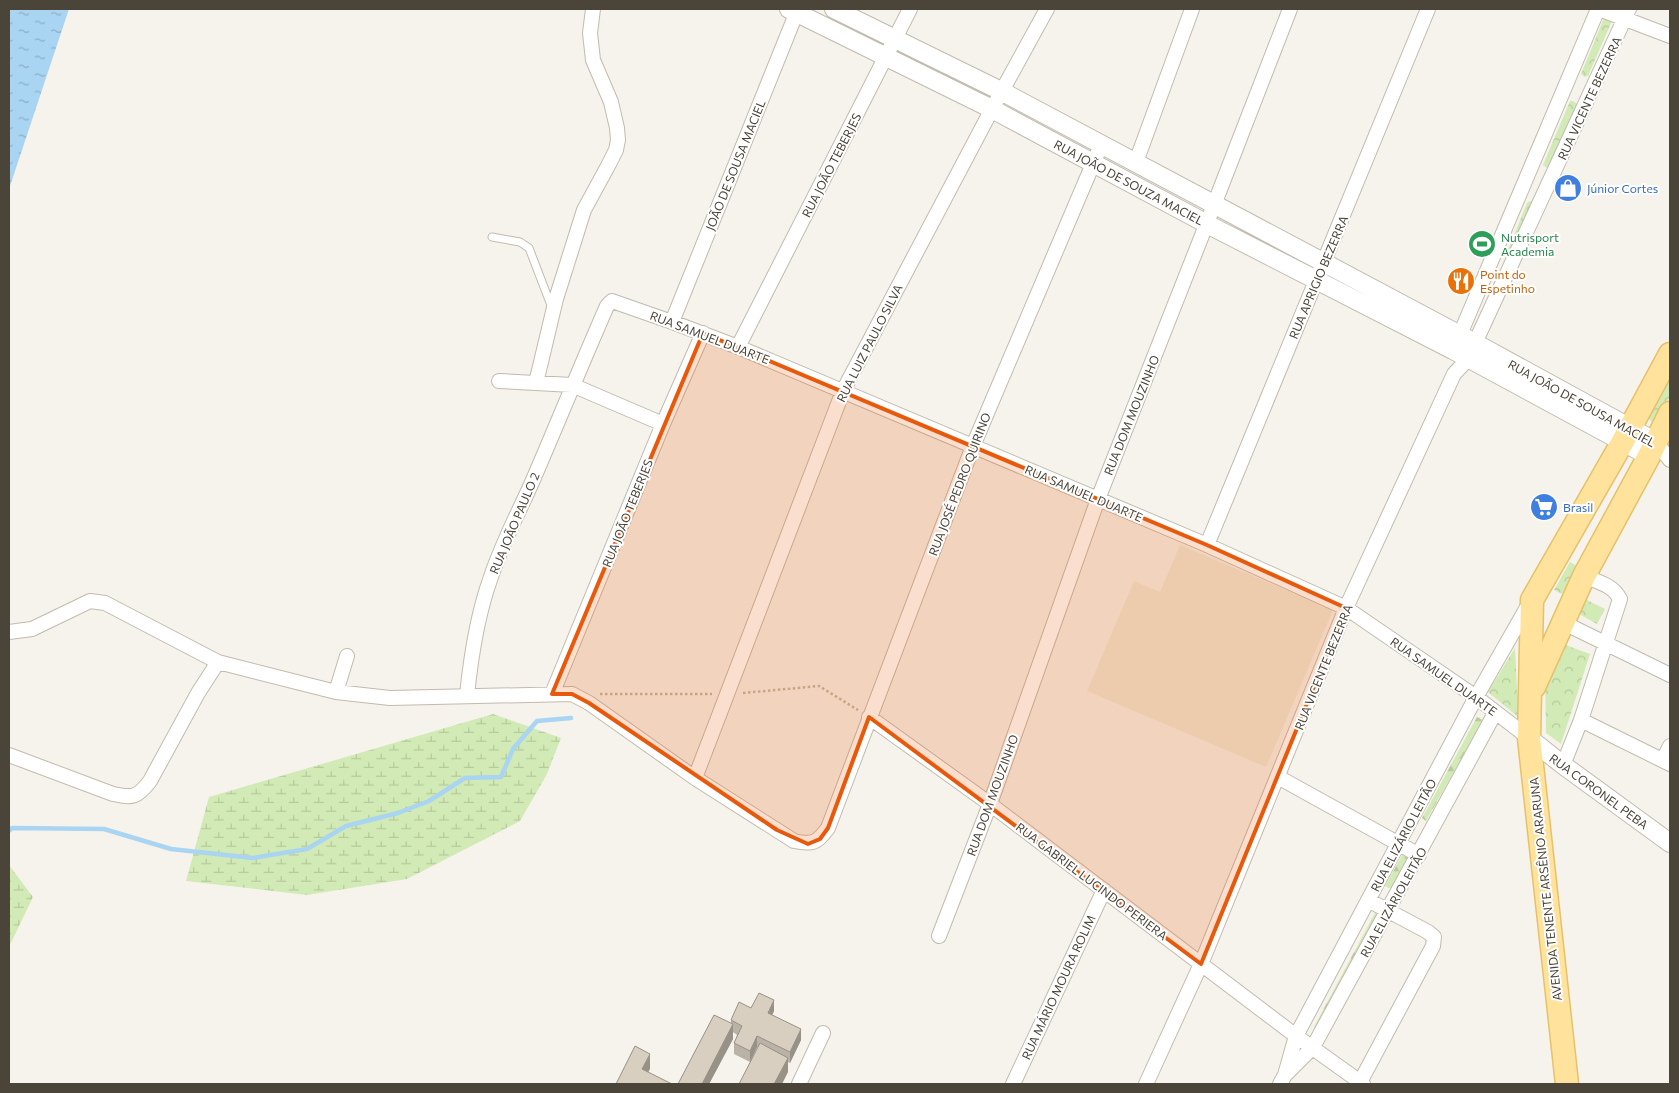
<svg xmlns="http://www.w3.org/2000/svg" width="1679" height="1093" font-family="Commissioner,sans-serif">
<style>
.education{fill:#efe8d6}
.forest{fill:url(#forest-firs)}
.wetland{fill:url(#wetland-marsh)}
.park{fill:url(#park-crowns)}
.water{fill:url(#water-ripples)}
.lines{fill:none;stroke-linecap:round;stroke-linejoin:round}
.stream{stroke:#a9d4f2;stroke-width:4.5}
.service-casing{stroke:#c2bbae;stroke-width:9}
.minor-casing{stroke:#c2bbae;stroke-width:16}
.tertiary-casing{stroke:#c2bbae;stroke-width:20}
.primary-casing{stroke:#e6c16a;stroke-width:25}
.path{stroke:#c4b79f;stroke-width:2.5;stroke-dasharray:2.5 2.5;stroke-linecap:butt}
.service{stroke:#fff;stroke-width:7}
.minor{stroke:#fff;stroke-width:14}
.tertiary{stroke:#fff;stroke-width:18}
.primary{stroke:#ffe39c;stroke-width:22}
.wall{fill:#bab2a6}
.shaded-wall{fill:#979187}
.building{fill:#d8cfc1;stroke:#979187}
.marked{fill:#e8590c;fill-opacity:0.2;stroke:#e8590c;stroke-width:4;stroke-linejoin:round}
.labels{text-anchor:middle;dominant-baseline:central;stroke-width:4;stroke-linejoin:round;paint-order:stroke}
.street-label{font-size:12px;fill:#4b4439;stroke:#fff}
.shop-label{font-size:12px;fill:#366cbe;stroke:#fff;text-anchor:start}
.leisure-label{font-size:12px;fill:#27864d;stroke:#fff;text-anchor:start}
.food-label{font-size:12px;fill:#c56008;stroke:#fff;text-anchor:start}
</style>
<defs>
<pattern id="forest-firs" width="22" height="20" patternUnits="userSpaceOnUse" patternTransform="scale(1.25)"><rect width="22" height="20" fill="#d2eab5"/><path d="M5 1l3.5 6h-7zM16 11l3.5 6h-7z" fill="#b6ca9c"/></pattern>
<pattern id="wetland-marsh" width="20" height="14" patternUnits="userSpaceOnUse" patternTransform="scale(1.25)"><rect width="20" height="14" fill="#d2eab5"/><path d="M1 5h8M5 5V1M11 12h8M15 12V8" fill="none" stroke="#b6ca9c"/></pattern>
<pattern id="park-crowns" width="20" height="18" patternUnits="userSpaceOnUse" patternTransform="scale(1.25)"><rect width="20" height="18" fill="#d2eab5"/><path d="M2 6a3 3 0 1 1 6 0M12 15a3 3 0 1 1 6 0" fill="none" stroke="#b6ca9c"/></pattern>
<pattern id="water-ripples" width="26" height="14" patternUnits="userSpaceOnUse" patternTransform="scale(1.25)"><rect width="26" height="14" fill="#a9d4f2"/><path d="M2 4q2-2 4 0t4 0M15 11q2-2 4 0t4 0" fill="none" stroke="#8caec5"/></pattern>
</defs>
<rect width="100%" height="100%" fill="#f6f3ec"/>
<!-- education -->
<path class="education" d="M 1180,545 L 1333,610 L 1266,767 L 1087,691 L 1134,581 L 1160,592 Z"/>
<!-- forest -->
<path class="forest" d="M 1477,717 L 1483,720 L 1426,821 L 1422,818 Z
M 1405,850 L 1411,853 L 1391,889 L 1385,886 Z
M 1376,911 L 1380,915 L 1319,1030 L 1314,1027 Z"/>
<!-- wetland -->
<path class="wetland" d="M 493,714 L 561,738 L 547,774 L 520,821 L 407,879 L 307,895 L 186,881 L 209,797 Z
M 9,865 L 33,897 L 9,947 Z"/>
<!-- park -->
<path class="park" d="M 1604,18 L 1610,19 L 1612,21 L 1588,76 L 1585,77 L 1581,74 Z
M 1570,101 L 1573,101 L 1577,104 L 1550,168 L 1547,168 L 1543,165 Z
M 1530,201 L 1533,202 L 1513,254 L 1509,252 L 1508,250 L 1527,203 Z
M 1670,375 L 1670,396 L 1658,422 L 1655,423 L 1652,422 L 1648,418 Z
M 1570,562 L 1577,566 L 1562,594 L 1554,590 Z
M 1587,600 L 1605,609 L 1597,624 L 1579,614 Z
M 1563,644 L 1590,654 L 1561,744 L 1546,733 L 1545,677 Z
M 1515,648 L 1517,691 L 1523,721 L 1488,692 Z"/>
<!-- water -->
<path class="water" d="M 9,9 L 69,9 L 9,189 Z"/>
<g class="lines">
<!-- stream -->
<path class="stream" d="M 9,831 L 12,828 L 104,829 L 171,849 L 253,858 L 307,849 L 346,826 L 398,813 L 429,801 L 465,778 L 501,777 L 513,749 L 537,721 L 571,718"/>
<!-- service casing -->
<g class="service-casing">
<path id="service" d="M 492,237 L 520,242 L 529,248 L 552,308"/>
</g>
<!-- minor casing -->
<g class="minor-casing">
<path id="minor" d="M 1599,9 L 1670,36
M 1136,162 L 1192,9
M 672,322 L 798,9
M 1456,344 L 1598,9
M 738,347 L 910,9
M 499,381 L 572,385 L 663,424
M 536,383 L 556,299 L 584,210 L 609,164 L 616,150 L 618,140 L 617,128 L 611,102 L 593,60 L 590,33 L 593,9
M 1656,442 L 1670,460
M 1207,545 L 1428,9
M 1562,622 L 1670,675
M 9,632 L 32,629 L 90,601 L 105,603 L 218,662
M 336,692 L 347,656
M 552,694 L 663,424 L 703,333
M 467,695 C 471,656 477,615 491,577 C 502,543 519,512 533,480 C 558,422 582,363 607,306 L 612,301 L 672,322 L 738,347 L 1207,545 L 1346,608 L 1476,697 L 1529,738
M 869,717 L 990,804 L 1296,1036 L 1363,1084
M 1581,720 L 1670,764
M 9,755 L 113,794 C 133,798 137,798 150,781 L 198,693 L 218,662 L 336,692 L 390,698 L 572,694 L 589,703 L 695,778 L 794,841 C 813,845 817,843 828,828 L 973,446 L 1101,145
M 1663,760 L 1670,746
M 1563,765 L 1581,720 L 1620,599 C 1613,585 1598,582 1584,576
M 1278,777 L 1419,855
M 695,778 L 843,391 L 992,109 L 1047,9
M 939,936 L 990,804 L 1098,499 L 1214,205 L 1290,9
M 1285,1075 L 1296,1036 L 1476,697 L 1529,604
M 799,1084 L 823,1033
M 1013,1084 L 1104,890
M 1146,1084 L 1201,964 L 1346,608 L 1454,374 L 1468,359 L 1475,343 L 1629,9
M 1280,1084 L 1285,1075 L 1313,1047 L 1495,713
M 1359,1084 L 1433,946 L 1434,937 L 1428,932 L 1368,900"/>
</g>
<!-- tertiary casing -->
<g class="tertiary-casing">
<path id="tertiary" d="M 789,9 L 992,109 L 1207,224 L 1453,350 L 1649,456
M 834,9 L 1001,91 L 1475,343 L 1656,442
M 1529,738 L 1563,765 L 1670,843"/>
</g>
<!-- primary casing -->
<g class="primary-casing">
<path id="primary" d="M 1534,687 L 1584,576 L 1649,456 L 1670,413
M 1567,1084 L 1529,738 L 1532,600 L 1622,443 L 1670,354"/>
</g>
<!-- path -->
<path class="path" d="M 743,693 L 819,686 L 858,710
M 600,694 L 712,694"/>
<!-- service -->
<use href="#service" class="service"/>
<!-- minor -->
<use href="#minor" class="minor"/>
<!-- tertiary -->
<use href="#tertiary" class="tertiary"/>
<!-- primary -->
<use href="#primary" class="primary"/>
</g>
<!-- wall -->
<path class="wall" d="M 751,1008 L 774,1011 L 772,1015 L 801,1040 L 790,1063 L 788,1062 L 788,1072 L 757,1047 L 750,1062 L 734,1054 L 734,1043 L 737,1035 L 733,1032 L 733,1039 L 709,1084 L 678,1084 L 731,1023 L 731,1020 Z"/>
<!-- shaded-wall -->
<path class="shaded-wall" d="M 774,1000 L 774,1011 L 768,1024 L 768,1013 Z
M 733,1024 L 733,1039 L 709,1084 L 702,1084 Z
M 801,1029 L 801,1040 L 790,1063 L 790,1052 Z
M 757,1036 L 757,1047 L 750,1062 L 750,1051 Z
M 650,1054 L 650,1069 L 642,1084 L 642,1069 Z
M 788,1058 L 788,1072 L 782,1084 L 774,1084 Z"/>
<!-- building -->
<path class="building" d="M 759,993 L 774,1000 L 768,1013 L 801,1029 L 790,1052 L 757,1036 L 750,1051 L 734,1043 L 742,1026 L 731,1020 L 739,1002 L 751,1008 Z
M 714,1015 L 733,1024 L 702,1084 L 678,1084 Z
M 760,1043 L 788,1058 L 774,1084 L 739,1084 Z
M 635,1046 L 650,1054 L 642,1069 L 672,1084 L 616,1084 Z"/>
<!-- marked area -->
<path class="marked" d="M 703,333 L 1207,545 L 1346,608 L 1201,964 L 869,717 L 828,828 L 820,839 L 808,844 L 777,830 L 589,703 L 572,694 L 552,694 Z"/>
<!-- icons -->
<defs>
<g id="shop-disc" transform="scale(1.4375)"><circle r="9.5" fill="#3f7fe0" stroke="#fff"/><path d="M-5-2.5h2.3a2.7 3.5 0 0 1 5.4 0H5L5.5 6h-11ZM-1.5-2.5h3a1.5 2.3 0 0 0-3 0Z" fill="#fff"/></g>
<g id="stadium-disc" transform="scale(1.4375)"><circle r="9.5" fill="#2e9e5b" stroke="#fff"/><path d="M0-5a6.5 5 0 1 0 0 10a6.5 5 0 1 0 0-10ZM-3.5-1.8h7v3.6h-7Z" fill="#fff"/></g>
<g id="restaurant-disc" transform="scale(1.4375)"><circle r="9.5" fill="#e8710a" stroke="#fff"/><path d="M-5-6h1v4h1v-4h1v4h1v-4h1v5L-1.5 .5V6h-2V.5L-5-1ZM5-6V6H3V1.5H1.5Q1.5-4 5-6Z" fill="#fff"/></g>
<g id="supermarket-disc" transform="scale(1.4375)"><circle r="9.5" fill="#3f7fe0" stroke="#fff"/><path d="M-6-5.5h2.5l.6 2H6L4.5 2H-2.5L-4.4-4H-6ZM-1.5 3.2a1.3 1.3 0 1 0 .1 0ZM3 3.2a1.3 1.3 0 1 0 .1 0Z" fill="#fff"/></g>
</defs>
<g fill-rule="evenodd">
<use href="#shop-disc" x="1568" y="188"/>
<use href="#stadium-disc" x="1482" y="244"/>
<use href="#restaurant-disc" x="1461" y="281"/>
<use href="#supermarket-disc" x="1544" y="507"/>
</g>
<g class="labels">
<!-- street labels -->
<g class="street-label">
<text transform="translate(1589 98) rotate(-65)">RUA VICENTE BEZERRA</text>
<text transform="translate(735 165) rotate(-68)">JOÃO DE SOUSA MACIEL</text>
<text transform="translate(831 165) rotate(-63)">RUA JOÃO TEBERJES</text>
<text transform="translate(1129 182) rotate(28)">RUA JOÃO DE SOUZA MACIEL</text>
<text transform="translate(1318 277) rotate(-67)">RUA APRIGIO BEZERRA</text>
<text transform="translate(710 337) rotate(21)">RUA SAMUEL DUARTE</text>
<text transform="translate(869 343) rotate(-63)">RUA LUIZ PAULO SILVA</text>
<text transform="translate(1582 403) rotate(29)">RUA JOÃO DE SOUSA MACIEL</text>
<text transform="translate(1131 415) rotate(-68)">RUA DOM MOUZINHO</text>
<text transform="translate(959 484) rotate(-69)">RUA JOSÉ PEDRO QUIRINO</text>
<text transform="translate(1084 493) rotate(23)">RUA SAMUEL DUARTE</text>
<text transform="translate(627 513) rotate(-68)">RUA JOÃO TEBERJES</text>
<text transform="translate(514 523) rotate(-67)">RUA JOÃO PAULO 2</text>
<text transform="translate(1323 667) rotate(-68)">RUA VICENTE BEZERRA</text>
<text transform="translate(1444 676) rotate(35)">RUA SAMUEL DUARTE</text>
<text transform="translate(1599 791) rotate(36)">RUA CORONEL PEBA</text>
<text transform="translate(992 795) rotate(-70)">RUA DOM MOUZINHO</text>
<text transform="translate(1403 835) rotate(-62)">RUA ELIZÁRIO LEITÃO</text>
<text transform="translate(1092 881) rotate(37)">RUA GABRIEL LUCINDO PERIERA</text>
<text transform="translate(1545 889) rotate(-96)">AVENIDA TENENTE ARSÊNIO ARARUNA</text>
<text transform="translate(1393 902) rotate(-61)">RUA ELIZÁRIOLEITÃO</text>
<text transform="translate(1058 987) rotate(-65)">RUA MÁRIO MOURA ROLIM</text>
</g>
<!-- shop labels -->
<g class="shop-label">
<text x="1587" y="188">Júnior Cortes</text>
<text x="1563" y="507">Brasil</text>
</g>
<!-- leisure labels -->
<g class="leisure-label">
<text x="1501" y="237">Nutrisport<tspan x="1501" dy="14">Academia</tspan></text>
</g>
<!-- food labels -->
<g class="food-label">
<text x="1480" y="274">Point do<tspan x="1480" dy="14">Espetinho</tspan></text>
</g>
</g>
<!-- border -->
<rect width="1679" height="1093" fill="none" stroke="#4b4439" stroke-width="20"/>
</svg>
